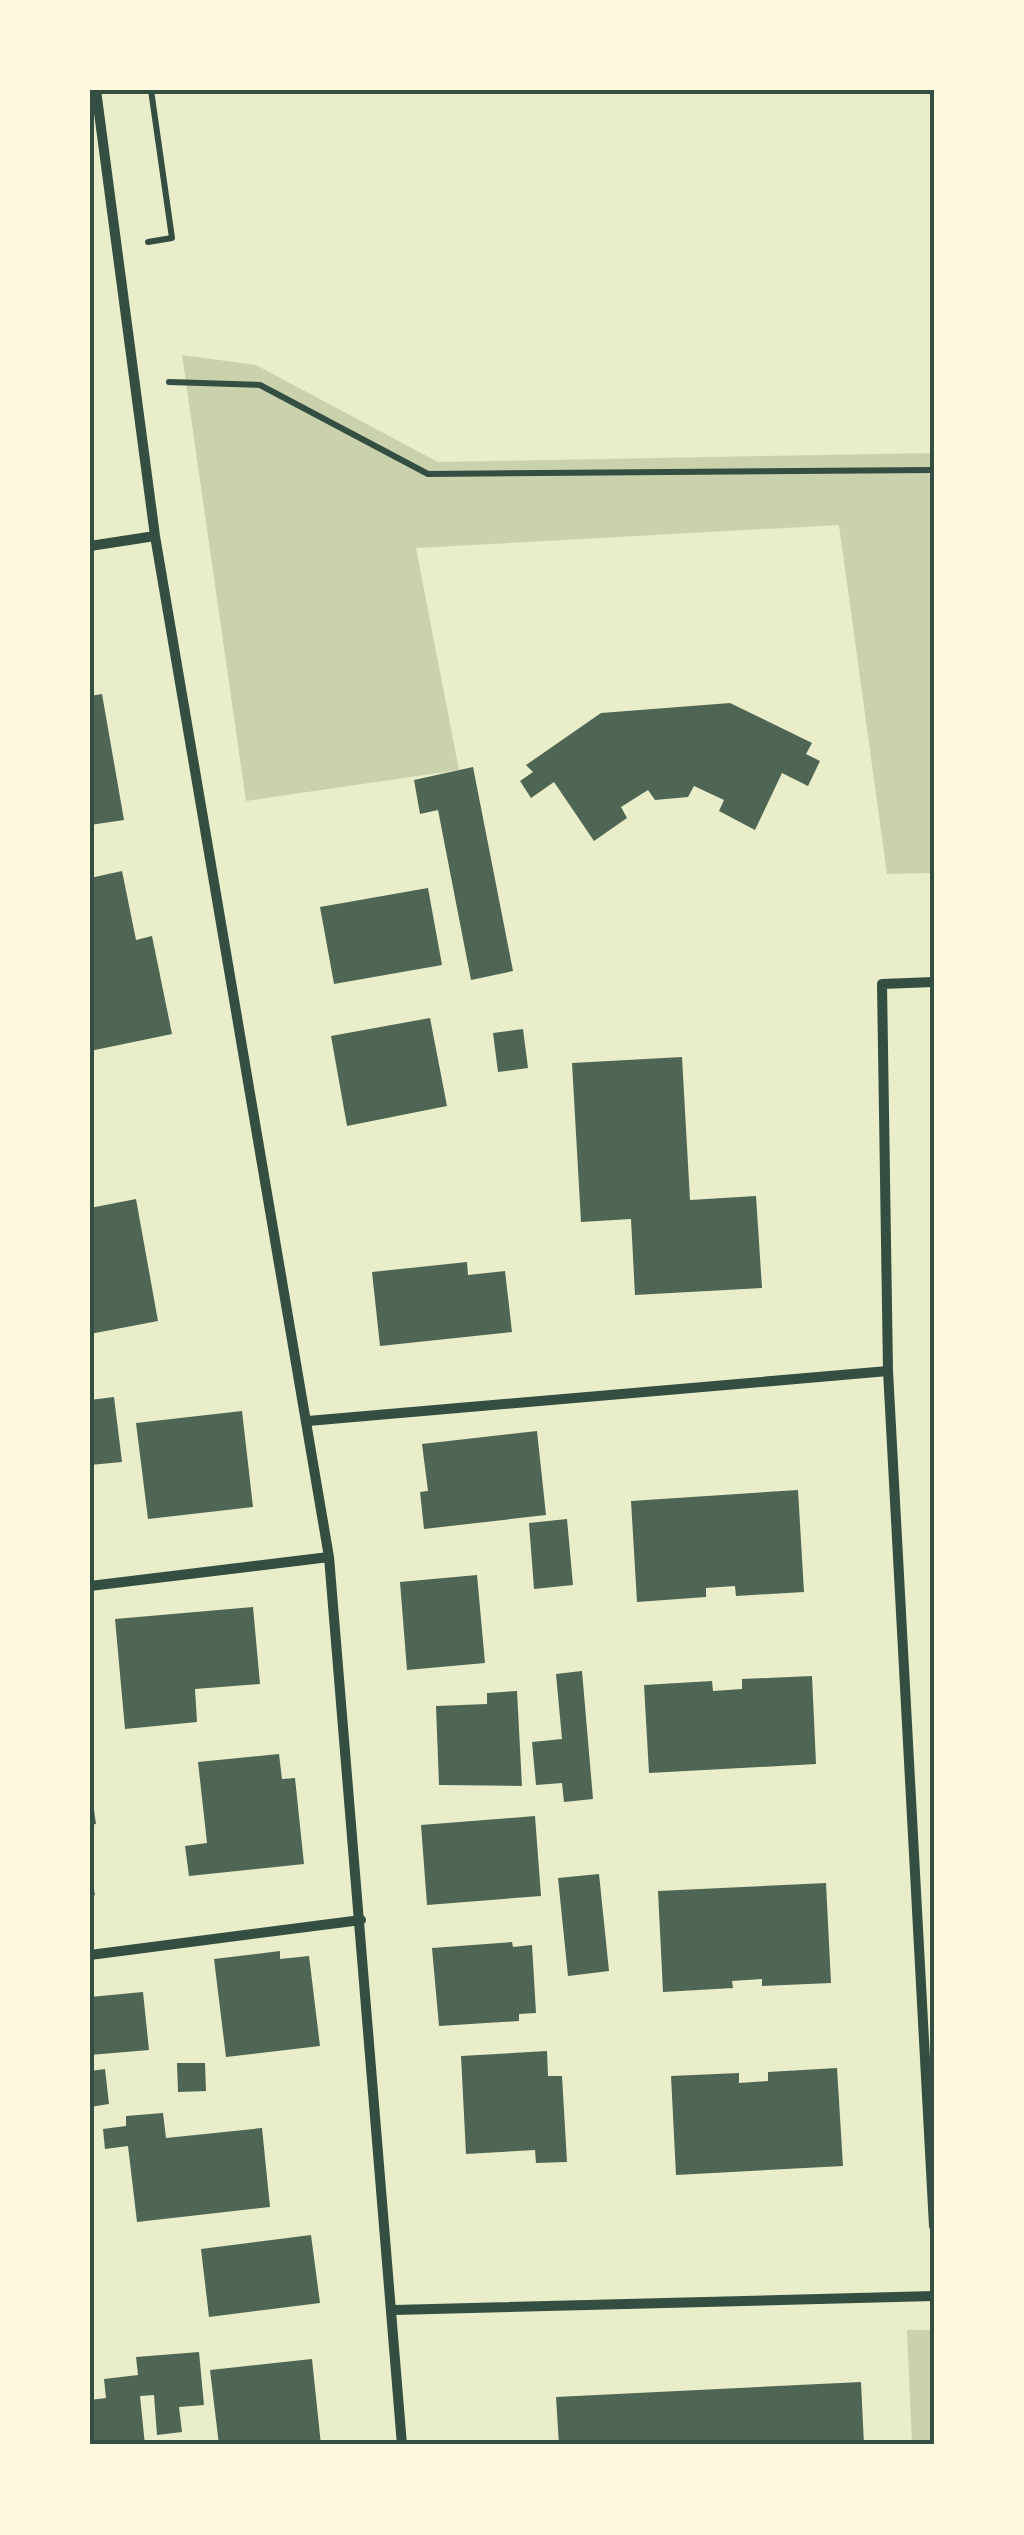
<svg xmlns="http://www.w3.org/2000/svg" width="1024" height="2535" font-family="'Space Grotesk',sans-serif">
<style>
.green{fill:#cad2ad}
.building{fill:#4f6655}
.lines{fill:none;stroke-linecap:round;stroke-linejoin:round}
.path{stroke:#344e41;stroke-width:6}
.minor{stroke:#344e41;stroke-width:10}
.neatline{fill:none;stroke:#344e41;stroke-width:4}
</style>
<rect width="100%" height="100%" fill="#e9edc9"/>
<!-- green -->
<path class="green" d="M 182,355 L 256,365 L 438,462 L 934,453 L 934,873 L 887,874 L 839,525 L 416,548 L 459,770 L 246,801 Z
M 907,2330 L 934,2330 L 934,2445 L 912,2445 Z"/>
<!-- building -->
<path class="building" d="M 102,694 L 124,820 L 90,825 L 90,696 Z
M 730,703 L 812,743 L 806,754 L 820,761 L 808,786 L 782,773 L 755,830 L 719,811 L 724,800 L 694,786 L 688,797 L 655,800 L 648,790 L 621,807 L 627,818 L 594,841 L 554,782 L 531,798 L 520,781 L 533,772 L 526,765 L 601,713 Z
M 473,767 L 513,971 L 471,980 L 438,810 L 420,814 L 414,780 Z
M 122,871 L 136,940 L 152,936 L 172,1034 L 90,1051 L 90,878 Z
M 428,888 L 442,965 L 334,984 L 320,907 Z
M 430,1018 L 447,1106 L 347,1126 L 331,1036 Z
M 523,1029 L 528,1068 L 498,1072 L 493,1033 Z
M 682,1057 L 690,1200 L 756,1196 L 762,1288 L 635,1295 L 631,1219 L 581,1222 L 572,1063 Z
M 136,1199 L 158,1321 L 90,1334 L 90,1208 Z
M 467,1262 L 468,1275 L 505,1271 L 512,1332 L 380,1346 L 372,1272 Z
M 114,1397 L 122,1462 L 90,1465 L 90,1400 Z
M 242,1411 L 253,1507 L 148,1519 L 136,1423 Z
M 537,1431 L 546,1515 L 424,1529 L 420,1492 L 428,1491 L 422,1444 Z
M 798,1490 L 804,1592 L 736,1596 L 735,1586 L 706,1588 L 706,1597 L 637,1602 L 631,1501 Z
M 567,1519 L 573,1585 L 534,1589 L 529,1523 Z
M 477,1575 L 485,1663 L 407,1670 L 400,1582 Z
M 253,1607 L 260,1684 L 195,1689 L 197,1722 L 125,1729 L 115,1619 Z
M 582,1671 L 593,1799 L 564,1802 L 562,1783 L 536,1785 L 532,1742 L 562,1739 L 556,1674 Z
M 812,1676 L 816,1764 L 649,1773 L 644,1685 L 712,1681 L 713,1691 L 742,1689 L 742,1679 Z
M 517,1691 L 522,1786 L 439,1785 L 436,1706 L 487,1704 L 487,1693 Z
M 279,1754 L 282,1779 L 295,1778 L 304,1864 L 189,1876 L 185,1846 L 207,1843 L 198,1762 Z
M 92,1796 L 96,1824 L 90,1825 L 90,1797 Z
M 535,1816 L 541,1896 L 427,1905 L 421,1825 Z
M 90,1871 L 95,1895 L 90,1896 Z
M 599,1874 L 609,1971 L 568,1976 L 558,1878 Z
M 826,1883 L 831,1983 L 762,1986 L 762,1979 L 732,1981 L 733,1988 L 663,1992 L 658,1891 Z
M 512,1942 L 513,1947 L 532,1945 L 536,2013 L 519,2014 L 519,2021 L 439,2026 L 432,1948 Z
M 280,1951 L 280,1959 L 309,1956 L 320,2046 L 226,2057 L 214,1959 Z
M 143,1992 L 149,2050 L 90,2055 L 90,1997 Z
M 547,2051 L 548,2076 L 562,2076 L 567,2162 L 536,2163 L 535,2150 L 466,2154 L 461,2056 Z
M 177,2063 L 205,2063 L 206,2091 L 178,2092 Z
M 837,2068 L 843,2166 L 676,2175 L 671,2076 L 739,2073 L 739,2083 L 768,2081 L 768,2072 Z
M 105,2069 L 109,2104 L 90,2107 L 90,2071 Z
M 163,2113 L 166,2138 L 262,2128 L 270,2207 L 137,2222 L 128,2146 L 105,2149 L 103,2129 L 126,2126 L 126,2116 Z
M 311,2235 L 320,2303 L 209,2317 L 201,2249 Z
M 199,2352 L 204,2405 L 179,2407 L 182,2432 L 157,2435 L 154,2395 L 140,2396 L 145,2445 L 90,2445 L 90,2400 L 106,2398 L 104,2379 L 138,2375 L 136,2357 Z
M 312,2359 L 321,2445 L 219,2445 L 210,2370 Z
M 861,2382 L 864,2445 L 559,2445 L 556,2397 Z"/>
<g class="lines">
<!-- path -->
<path class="path" d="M 148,242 L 172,238 L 151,90
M 169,382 L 260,385 L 428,474 L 934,470"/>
<!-- minor -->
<path class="minor" d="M 96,90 L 155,536 L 329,1557 L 402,2445
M 90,546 L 155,536
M 934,982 L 882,984 L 888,1371 L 934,2226
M 308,1421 L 888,1371
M 90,1586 L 329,1557
M 90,1955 L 361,1920
M 394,2310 L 934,2296"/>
</g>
<!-- border -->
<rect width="1024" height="2535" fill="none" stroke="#fefae0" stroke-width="185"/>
<rect x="92" y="92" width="840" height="2350" class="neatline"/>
</svg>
